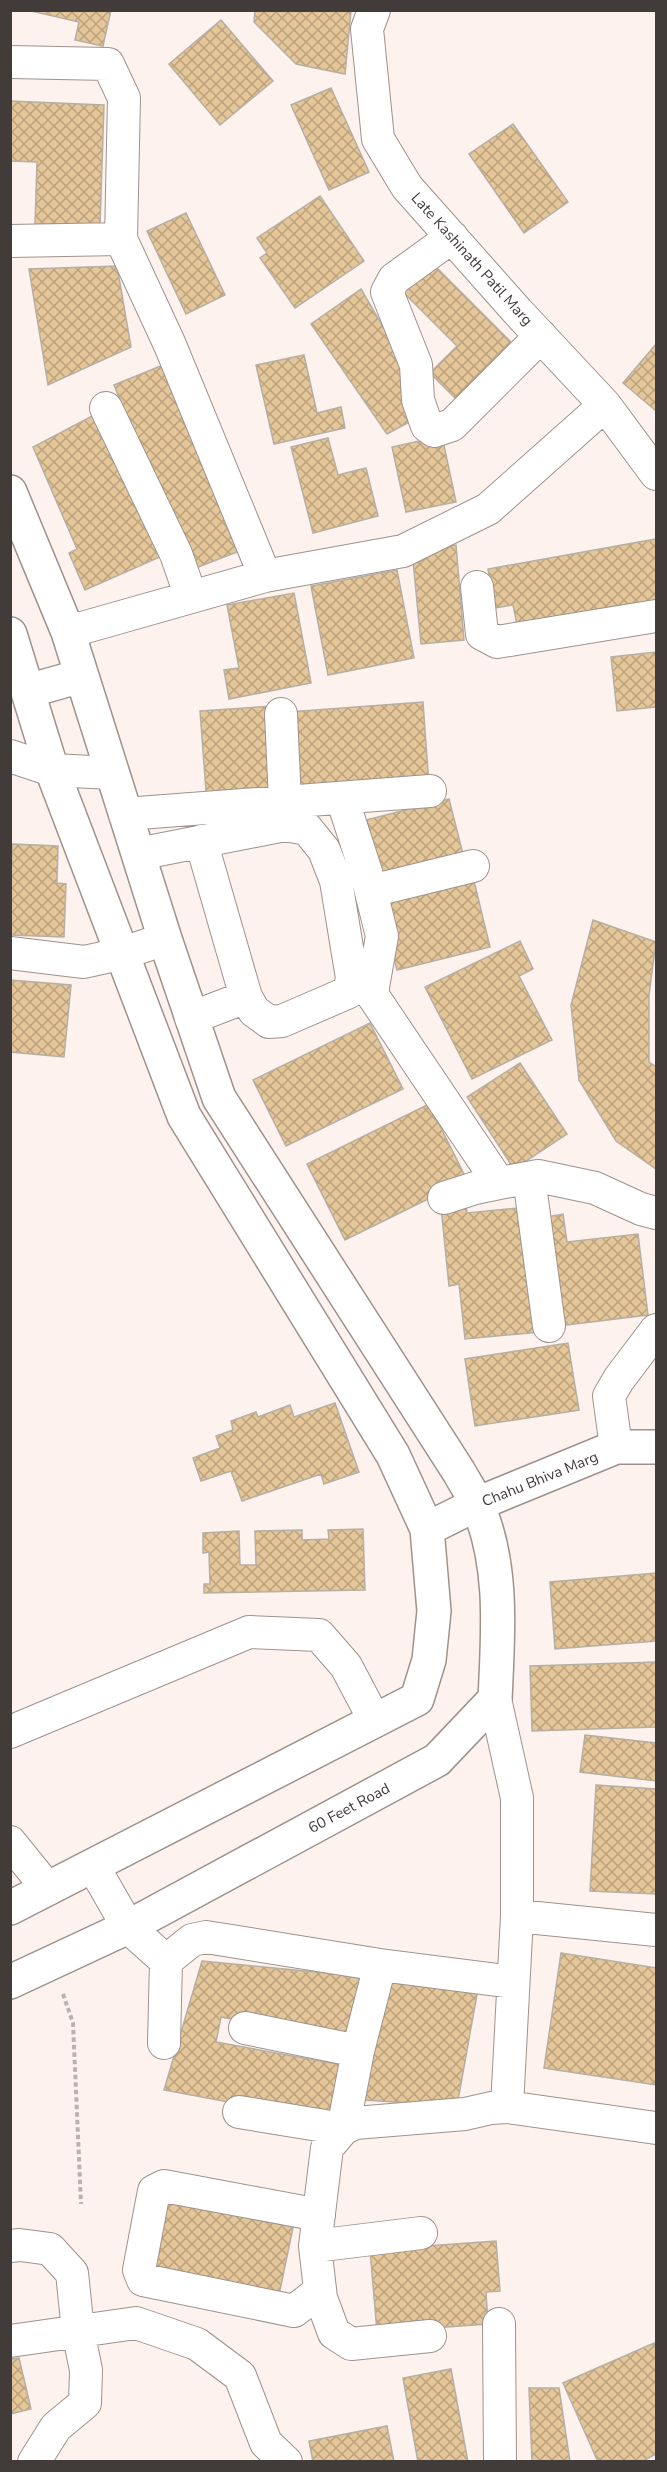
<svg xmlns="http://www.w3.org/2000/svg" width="667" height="2472" font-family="'Nunito Sans',sans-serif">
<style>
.building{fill:url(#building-cross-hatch);stroke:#b6afa4;stroke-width:1.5}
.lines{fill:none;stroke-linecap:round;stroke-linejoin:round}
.minor-casing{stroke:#9f928c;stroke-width:34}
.tertiary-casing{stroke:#9f928c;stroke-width:36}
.path{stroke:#bbb1ae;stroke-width:4;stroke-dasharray:4.5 3;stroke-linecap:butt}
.minor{stroke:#fff;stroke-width:32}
.tertiary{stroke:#fff;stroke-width:33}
.labels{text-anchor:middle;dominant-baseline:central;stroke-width:4.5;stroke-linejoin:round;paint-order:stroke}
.street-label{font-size:15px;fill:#413b39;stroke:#fff}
</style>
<defs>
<pattern id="building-cross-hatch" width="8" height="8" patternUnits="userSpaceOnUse" patternTransform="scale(1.5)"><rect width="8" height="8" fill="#e5c699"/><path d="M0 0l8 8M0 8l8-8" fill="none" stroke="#bba27e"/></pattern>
</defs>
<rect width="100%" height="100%" fill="#fef2ee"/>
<!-- building -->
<path class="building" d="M 27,10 L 111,10 L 103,46 L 75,40 L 79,22 Z
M 255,10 L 351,11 L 345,74 L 296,64 L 254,22 Z
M 221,20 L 273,81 L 220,125 L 169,64 Z
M 331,88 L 369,172 L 329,190 L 291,105 Z
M 10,101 L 104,105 L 100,226 L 35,224 L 37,162 L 10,161 Z
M 513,124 L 568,202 L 524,233 L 469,154 Z
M 320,196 L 364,261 L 295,308 L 260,258 L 267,253 L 257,238 Z
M 186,213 L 225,295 L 186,314 L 147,231 Z
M 432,263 L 518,349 L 462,405 L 430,373 L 457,346 L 403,292 Z
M 117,266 L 131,347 L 48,385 L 29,269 Z
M 361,289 L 410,373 L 413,420 L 387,434 L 311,324 Z
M 656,344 L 656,411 L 623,383 Z
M 304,355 L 317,413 L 341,407 L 345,428 L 274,444 L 256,365 Z
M 168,363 L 242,550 L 188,571 L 114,385 Z
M 96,414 L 169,553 L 85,590 L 69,553 L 77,549 L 33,447 Z
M 442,436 L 456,502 L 406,512 L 392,447 Z
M 328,438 L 338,475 L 366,468 L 378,516 L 313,533 L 291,447 Z
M 656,539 L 656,610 L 623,616 L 621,605 L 531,621 L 519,634 L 513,605 L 495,608 L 488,569 Z
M 456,545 L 464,640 L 421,644 L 412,550 Z
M 397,570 L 414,658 L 328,675 L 311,586 Z
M 294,593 L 311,683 L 229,699 L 224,670 L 239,668 L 227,605 Z
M 656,652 L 656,707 L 617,711 L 611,657 Z
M 423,702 L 429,785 L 295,795 L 289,712 Z
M 273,706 L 279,799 L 207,804 L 200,711 Z
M 449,799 L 465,862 L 374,884 L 358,822 Z
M 12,844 L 58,846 L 57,883 L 66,884 L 64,937 L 10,935 Z
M 473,877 L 490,947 L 397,970 L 379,900 Z
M 593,920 L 656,942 L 649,995 L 649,1062 L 656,1067 L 656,1169 L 616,1141 L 579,1080 L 571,1005 Z
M 520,941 L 533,969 L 519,976 L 552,1040 L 472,1079 L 425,987 Z
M 10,980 L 71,985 L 64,1057 L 10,1052 Z
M 370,1023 L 403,1089 L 286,1146 L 253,1080 Z
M 520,1063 L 567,1134 L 514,1169 L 467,1097 Z
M 429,1104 L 467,1180 L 345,1240 L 307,1164 Z
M 466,1204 L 467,1213 L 528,1207 L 540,1332 L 465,1339 L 459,1284 L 449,1286 L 441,1207 Z
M 563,1214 L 567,1242 L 638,1234 L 648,1315 L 559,1326 L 546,1217 Z
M 568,1343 L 579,1410 L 475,1426 L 465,1359 Z
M 335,1403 L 359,1472 L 324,1484 L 321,1474 L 242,1501 L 231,1471 L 201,1481 L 193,1458 L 220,1448 L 216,1436 L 233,1430 L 231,1421 L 256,1412 L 258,1417 L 290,1405 L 294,1417 Z
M 363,1529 L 365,1590 L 204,1593 L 204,1584 L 210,1584 L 209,1552 L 203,1553 L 203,1533 L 239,1531 L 240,1565 L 256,1565 L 255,1531 L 302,1530 L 302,1540 L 329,1539 L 328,1530 Z
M 656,1573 L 656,1641 L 555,1649 L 550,1582 Z
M 656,1662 L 656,1727 L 532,1731 L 530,1666 Z
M 585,1735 L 656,1743 L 656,1781 L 580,1772 Z
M 596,1785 L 656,1789 L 656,1894 L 590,1891 Z
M 561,1953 L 656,1968 L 656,2085 L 544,2068 Z
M 202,1961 L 366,1977 L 357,2043 L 221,2017 L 216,2042 L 348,2066 L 335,2122 L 164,2090 Z
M 384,1979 L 478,1989 L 457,2106 L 364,2100 Z
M 162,2192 L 295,2218 L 279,2295 L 147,2270 Z
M 496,2241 L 500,2291 L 486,2292 L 488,2324 L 377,2332 L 370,2250 Z
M 654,2343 L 656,2349 L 656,2454 L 641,2462 L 598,2462 L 563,2383 Z
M 19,2358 L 31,2409 L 10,2414 L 10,2359 Z
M 451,2369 L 468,2462 L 418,2462 L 403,2378 Z
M 529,2388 L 559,2388 L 570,2462 L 532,2462 Z
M 387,2426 L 394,2462 L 313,2462 L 309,2441 Z"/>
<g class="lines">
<!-- minor casing -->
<g class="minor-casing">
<path id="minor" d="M 374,10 L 367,29 L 378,139 L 407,187 L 518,312 L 605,405 L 656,474
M 10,62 L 108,64 L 124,98 L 121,239 L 170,345 L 265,576
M 452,237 L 394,279 L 387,292 L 416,365 L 418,400 L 427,426 L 434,431 L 452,425 L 541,336
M 10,241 L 121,239
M 106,408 L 176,554 L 191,597
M 477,587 L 482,634 L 497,642 L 656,616
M 68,632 L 265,576 L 403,551 L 488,509 L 605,405
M 281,714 L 285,802
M 10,756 L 52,770 L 112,773
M 342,798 L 366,872 L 382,936 L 373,987 L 373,996 L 499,1183 L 538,1176 L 595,1188 L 641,1209 L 656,1213
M 125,814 L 430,791
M 138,854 L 285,825 L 307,829 L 324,850 L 336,881 L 352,978 L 349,992 L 282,1021 L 269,1022 L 254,1011 L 246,997 L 201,841
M 371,891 L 473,866
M 10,953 L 84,962 L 120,954 L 165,939
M 191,1018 L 246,997
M 529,1178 L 549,1326
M 444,1198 L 475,1188 L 499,1183
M 616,1447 L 609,1396 L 619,1379 L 656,1330
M 495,1699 L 517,1798 L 517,1916 L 507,2107 L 656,2128
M 10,1732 L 249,1632 L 319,1635 L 346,1666 L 375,1721
M 10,1842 L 48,1889
M 93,1866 L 128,1927 L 166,1961 L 164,2043
M 517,1916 L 656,1930
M 166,1961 L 192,1940 L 206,1937 L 380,1965
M 245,2028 L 358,2051
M 239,2112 L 343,2129 L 358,2051 L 380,1965 L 513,1982
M 319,2215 L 164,2186 L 154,2191 L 139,2270 L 143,2280 L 294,2311 L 320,2291
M 10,2246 L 20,2245 L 50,2249 L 72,2273 L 78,2331 L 86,2370 L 85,2403 L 56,2427 L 34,2462
M 315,2246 L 421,2233
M 499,2324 L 500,2462
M 430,2336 L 351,2344 L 334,2333 L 321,2298 L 315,2246 L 327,2148 L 343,2129 L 355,2123 L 465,2114 L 491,2108 L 507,2107
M 10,2341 L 136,2323 L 197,2344 L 240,2376 L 266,2443 L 286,2462"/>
</g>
<!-- tertiary casing -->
<g class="tertiary-casing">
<path id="tertiary" d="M 10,492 L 68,632 L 165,939 L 219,1098 L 459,1472 C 465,1483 472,1493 477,1504 C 504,1564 498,1635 495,1699 L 437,1760 L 128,1927 L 10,1982
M 10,634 L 52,770 L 184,1116 L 393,1455 L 427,1529 L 434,1611 L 429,1660 L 417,1699 L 10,1908
M 28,691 L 81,676
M 427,1529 L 477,1504 L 616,1447 L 656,1447"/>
</g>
<!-- path -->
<path class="path" d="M 63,1994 L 73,2023 L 81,2204"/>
<!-- minor -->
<use href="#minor" class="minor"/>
<!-- tertiary -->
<use href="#tertiary" class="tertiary"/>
</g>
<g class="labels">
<!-- street labels -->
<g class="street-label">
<text transform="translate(472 259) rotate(48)">Late Kashinath Patil Marg</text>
<text transform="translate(540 1479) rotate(-22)">Chahu Bhiva Marg</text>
<text transform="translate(349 1808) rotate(-28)">60 Feet Road</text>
</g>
</g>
<!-- border -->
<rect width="667" height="2472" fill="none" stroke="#413b39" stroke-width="24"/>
</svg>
